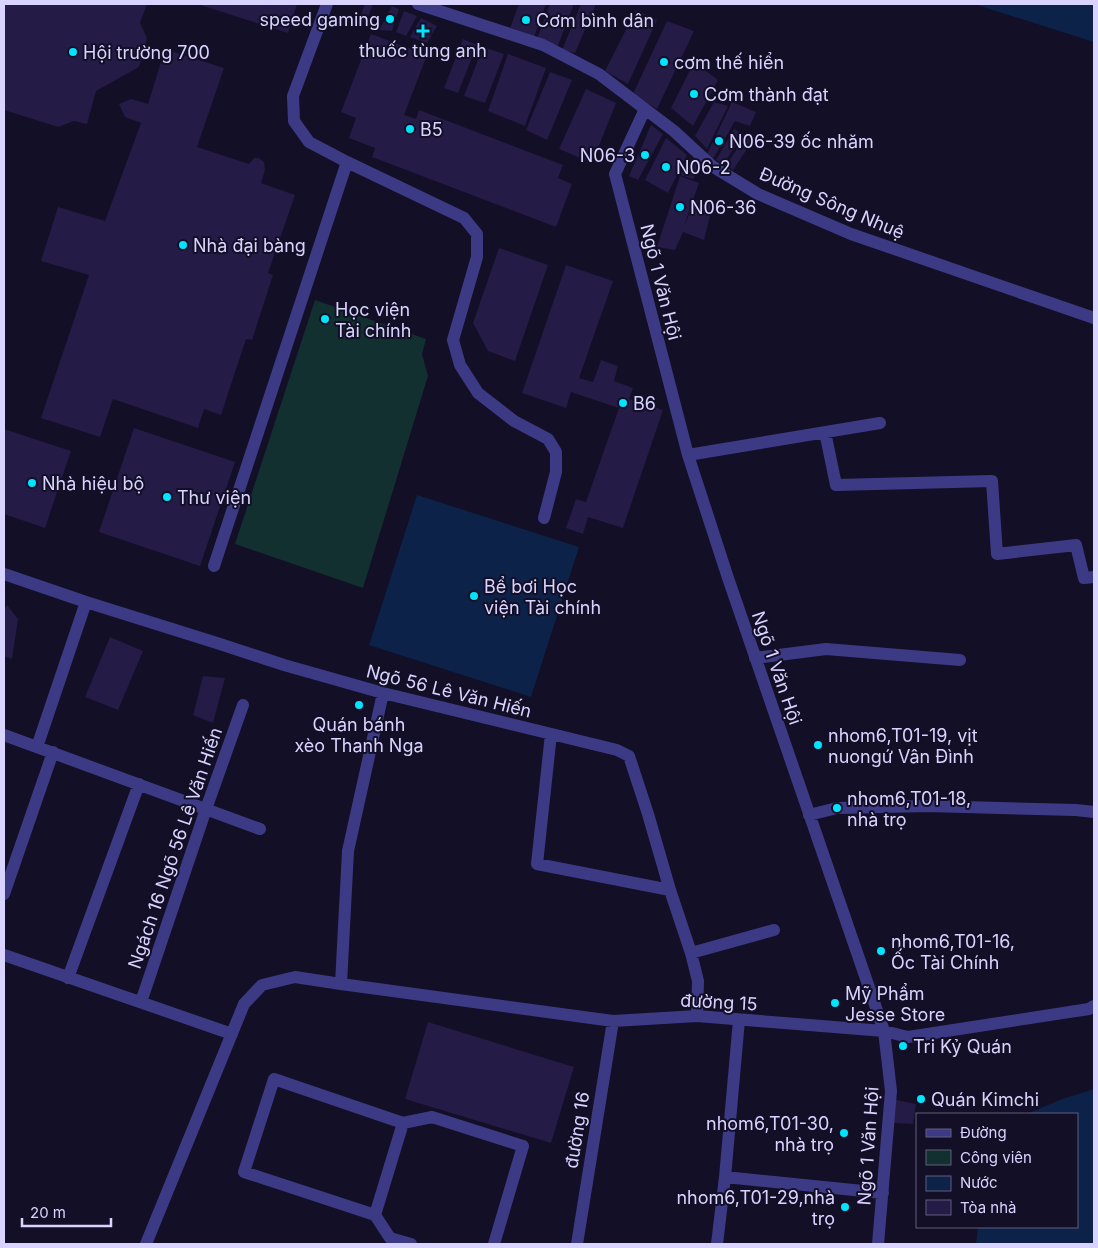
<svg xmlns="http://www.w3.org/2000/svg" width="1098" height="1248" font-family="Inter,sans-serif">
<style>
.green{fill:#12302f}
.water{fill:#0c2248}
.building{fill:#241b47}
.lines{fill:none;stroke-linecap:round;stroke-linejoin:round}
.minor{stroke:#3d3a85;stroke-width:12}
.poi-dot{fill:#00e5ff;stroke:#130f26;stroke-width:2}
.labels{text-anchor:middle;dominant-baseline:central;stroke-width:4;stroke-linejoin:round;paint-order:stroke}
.poi-label{font-size:18px;fill:#d9d4ff;stroke:#130f26;text-anchor:start}
.street-label{font-size:18px;fill:#d9d4ff;stroke:#130f26}
</style>
<rect width="100%" height="100%" fill="#130f26"/>
<!-- green -->
<path class="green" d="M 315,300 L 426,339 L 422,354 L 428,376 L 363,588 L 235,544 Z"/>
<!-- water -->
<path class="water" d="M 974,4 L 1094,4 L 1094,42 Z
M 417,495 L 579,547 L 531,697 L 369,645 Z
M 1094,1089 L 1094,1244 L 976,1244 L 978,1227 L 1077,1227 L 1077,1114 L 1027,1114 L 1062,1099 Z"/>
<!-- building -->
<path class="building" d="M 4,4 L 147,4 L 140,23 L 147,38 L 139,67 L 96,91 L 87,124 L 74,121 L 58,127 L 4,110 Z
M 197,4 L 297,4 L 288,33 Z
M 365,4 L 373,4 L 366,23 L 359,20 Z
M 519,4 L 546,4 L 534,37 L 510,28 Z
M 550,4 L 574,4 L 557,48 L 537,39 Z
M 581,4 L 596,4 L 575,53 L 562,50 Z
M 392,6 L 399,9 L 392,31 L 379,30 Z
M 636,10 L 657,20 L 628,84 L 605,71 Z
M 404,11 L 417,16 L 406,36 L 396,32 Z
M 421,18 L 437,26 L 427,43 L 410,37 Z
M 667,21 L 694,31 L 657,109 L 633,94 Z
M 371,34 L 427,55 L 404,115 L 416,119 L 419,110 L 563,165 L 558,178 L 572,184 L 556,227 L 372,157 L 375,148 L 349,138 L 356,118 L 341,112 Z
M 463,39 L 477,45 L 458,93 L 444,88 Z
M 483,47 L 504,54 L 485,103 L 464,96 Z
M 165,49 L 224,68 L 197,147 L 249,164 L 254,158 L 259,158 L 264,162 L 265,170 L 261,183 L 295,195 L 268,273 L 273,275 L 252,340 L 246,339 L 221,415 L 204,409 L 198,428 L 113,399 L 100,437 L 41,418 L 89,275 L 41,261 L 58,207 L 105,221 L 141,123 L 125,117 L 119,104 L 131,99 L 148,104 Z
M 508,54 L 546,68 L 525,126 L 488,111 Z
M 694,62 L 718,80 L 693,126 L 671,108 Z
M 550,72 L 572,80 L 547,140 L 526,130 Z
M 586,89 L 616,103 L 592,163 L 559,149 Z
M 714,102 L 728,106 L 707,149 L 695,136 Z
M 732,102 L 756,112 L 750,126 L 735,121 L 713,159 L 706,156 Z
M 651,125 L 663,134 L 638,180 L 629,176 Z
M 734,129 L 744,134 L 723,164 L 716,160 Z
M 746,136 L 753,140 L 733,170 L 726,165 Z
M 666,138 L 687,155 L 668,193 L 645,180 Z
M 692,158 L 700,166 L 693,179 L 680,175 Z
M 680,176 L 699,183 L 684,226 L 696,200 L 713,204 L 704,240 L 683,232 L 675,250 L 657,247 Z
M 499,248 L 548,265 L 515,361 L 488,351 L 473,323 Z
M 566,265 L 613,281 L 579,378 L 593,382 L 601,360 L 618,366 L 614,381 L 633,388 L 629,399 L 663,410 L 623,528 L 588,517 L 583,534 L 566,528 L 576,499 L 586,502 L 619,408 L 571,392 L 566,408 L 522,393 Z
M 134,428 L 235,462 L 200,566 L 99,532 Z
M 4,429 L 71,451 L 45,528 L 4,514 Z
M 7,605 L 18,619 L 12,659 L 4,656 L 4,610 Z
M 110,637 L 143,651 L 118,710 L 85,697 Z
M 203,676 L 225,678 L 213,723 L 193,715 Z
M 428,1022 L 574,1067 L 551,1143 L 405,1099 Z
M 896,1100 L 916,1104 L 913,1124 L 894,1123 Z"/>
<g class="lines">
<!-- minor -->
<path class="minor" d="M 327,4 L 293,96 L 294,121 L 309,142 L 347,162 L 464,218 L 477,234 L 477,257 L 453,340 L 460,365 L 478,393 L 514,421 L 548,439 L 556,452 L 556,472 L 544,518
M 418,4 L 543,45 L 599,74 L 674,131 L 712,166 L 758,194 L 851,234 L 1094,318
M 645,109 L 615,174 L 688,455 L 728,578 L 884,1031 L 891,1091 L 878,1244
M 825,432 L 836,485 L 992,481 L 997,554 L 1076,545 L 1084,578 L 1094,577
M 688,455 L 880,423
M 214,566 L 347,162
M 4,574 L 86,602 L 220,644 L 284,665 L 383,693 L 617,750 L 629,756 L 648,814 L 670,890 L 691,953 L 698,981 L 697,1016
M 755,658 L 826,649 L 960,660
M 551,734 L 537,864 L 670,890
M 4,735 L 260,829
M 37,747 L 86,602
M 809,815 L 837,808 L 928,806 L 1076,810 L 1094,812
M 4,894 L 53,752
M 691,953 L 774,930
M 4,955 L 232,1034
M 68,978 L 139,784
M 341,984 L 348,851 L 383,693
M 141,1002 L 206,809 L 243,705
M 403,1123 L 432,1117 L 523,1146 L 494,1244
M 725,1177 L 739,1020
M 375,1215 L 244,1172 L 274,1079 L 403,1123 L 375,1215 L 390,1238 L 411,1244
M 146,1244 L 244,1004 L 262,985 L 295,977 L 341,984 L 613,1021 L 697,1016 L 884,1031 L 908,1037 L 1089,1009 L 1094,1006
M 577,1244 L 613,1021
M 717,1244 L 725,1177 L 883,1193"/>
</g>
<!-- markers -->
<g class="poi-dot">
<circle cx="390" cy="19" r="5"/>
<circle cx="526" cy="20" r="5"/>
<path d="M420.5 23.5h5v5h5v5h-5v5h-5v-5h-5v-5h5z"/>
<circle cx="73" cy="52" r="5"/>
<circle cx="664" cy="62" r="5"/>
<circle cx="694" cy="94" r="5"/>
<circle cx="410" cy="129" r="5"/>
<circle cx="719" cy="141" r="5"/>
<circle cx="645" cy="155" r="5"/>
<circle cx="666" cy="167" r="5"/>
<circle cx="680" cy="207" r="5"/>
<circle cx="183" cy="245" r="5"/>
<circle cx="325" cy="319" r="5"/>
<circle cx="623" cy="403" r="5"/>
<circle cx="32" cy="483" r="5"/>
<circle cx="167" cy="497" r="5"/>
<circle cx="474" cy="596" r="5"/>
<circle cx="359" cy="705" r="5"/>
<circle cx="818" cy="745" r="5"/>
<circle cx="837" cy="808" r="5"/>
<circle cx="881" cy="951" r="5"/>
<circle cx="835" cy="1003" r="5"/>
<circle cx="903" cy="1046" r="5"/>
<circle cx="921" cy="1099" r="5"/>
<circle cx="844" cy="1133" r="5"/>
<circle cx="845" cy="1207" r="5"/>
</g>
<g class="labels">
<!-- poi labels -->
<g class="poi-label">
<text x="380" y="19" text-anchor="end">speed gaming</text>
<text x="536" y="20">Cơm bình dân</text>
<text x="423" y="50" text-anchor="middle">thuốc tùng anh</text>
<text x="83" y="52">Hội trường 700</text>
<text x="674" y="62">cơm thế hiển</text>
<text x="704" y="94">Cơm thành đạt</text>
<text x="420" y="129">B5</text>
<text x="729" y="141">N06-39 ốc nhăm</text>
<text x="635" y="155" text-anchor="end">N06-3</text>
<text x="676" y="167">N06-2</text>
<text x="690" y="207">N06-36</text>
<text x="193" y="245">Nhà đại bàng</text>
<text x="335" y="309">Học viện<tspan x="335" dy="21">Tài chính</tspan></text>
<text x="633" y="403">B6</text>
<text x="42" y="483">Nhà hiệu bộ</text>
<text x="177" y="497">Thư viện</text>
<text x="484" y="586">Bể bơi Học<tspan x="484" dy="21">viện Tài chính</tspan></text>
<text x="359" y="724" text-anchor="middle">Quán bánh<tspan x="359" dy="21">xèo Thanh Nga</tspan></text>
<text x="828" y="735">nhom6,T01-19, vịt<tspan x="828" dy="21">nuongứ Vân Đình</tspan></text>
<text x="847" y="798">nhom6,T01-18,<tspan x="847" dy="21">nhà trọ</tspan></text>
<text x="891" y="941">nhom6,T01-16,<tspan x="891" dy="21">Ốc Tài Chính</tspan></text>
<text x="845" y="993">Mỹ Phẩm<tspan x="845" dy="21">Jesse Store</tspan></text>
<text x="913" y="1046">Tri Kỷ Quán</text>
<text x="931" y="1099">Quán Kimchi</text>
<text x="834" y="1123" text-anchor="end">nhom6,T01-30,<tspan x="834" dy="21">nhà trọ</tspan></text>
<text x="835" y="1197" text-anchor="end">nhom6,T01-29,nhà<tspan x="835" dy="21">trọ</tspan></text>
</g>
<!-- street labels -->
<g class="street-label">
<text transform="translate(832 203) rotate(23)">Đường Sông Nhuệ</text>
<text transform="translate(661 282) rotate(76)">Ngõ 1 Văn Hội</text>
<text transform="translate(777 668) rotate(71)">Ngõ 1 Văn Hội</text>
<text transform="translate(449 691) rotate(14)">Ngõ 56 Lê Văn Hiến</text>
<text transform="translate(175 848) rotate(-71)">Ngách 16 Ngõ 56 Lê Văn Hiến</text>
<text transform="translate(719 1002) rotate(3)">đường 15</text>
<text transform="translate(577 1130) rotate(-81)">đường 16</text>
<text transform="translate(868 1146) rotate(-86)">Ngõ 1 Văn Hội</text>
</g>
</g>
<!-- border -->
<rect width="1098" height="1248" fill="none" stroke="#d9d4ff" stroke-width="10"/>
<!-- legend -->
<rect x="916" y="1113" width="162" height="115" fill="#130f26" stroke="#625e7d"/>
<rect x="926" y="1129" width="25" height="8" fill="#3d3a85" stroke="#625e7d"/>
<text x="960" y="1138" font-size="15" fill="#d9d4ff">Đường</text>
<rect x="926" y="1150" width="25" height="15" fill="#12302f" stroke="#625e7d"/>
<text x="960" y="1163" font-size="15" fill="#d9d4ff">Công viên</text>
<rect x="926" y="1176" width="25" height="15" fill="#0c2248" stroke="#625e7d"/>
<text x="960" y="1188" font-size="15" fill="#d9d4ff">Nước</text>
<rect x="926" y="1200" width="25" height="15" fill="#241b47" stroke="#625e7d"/>
<text x="960" y="1213" font-size="15" fill="#d9d4ff">Tòa nhà</text>
<!-- scale -->
<path d="M22 1218v8h89v-8" fill="none" stroke="#d9d4ff" stroke-width="2.5"/>
<text x="30" y="1218" font-size="15" fill="#d9d4ff" stroke="#130f26" stroke-width="4" paint-order="stroke">20 m</text>
</svg>
